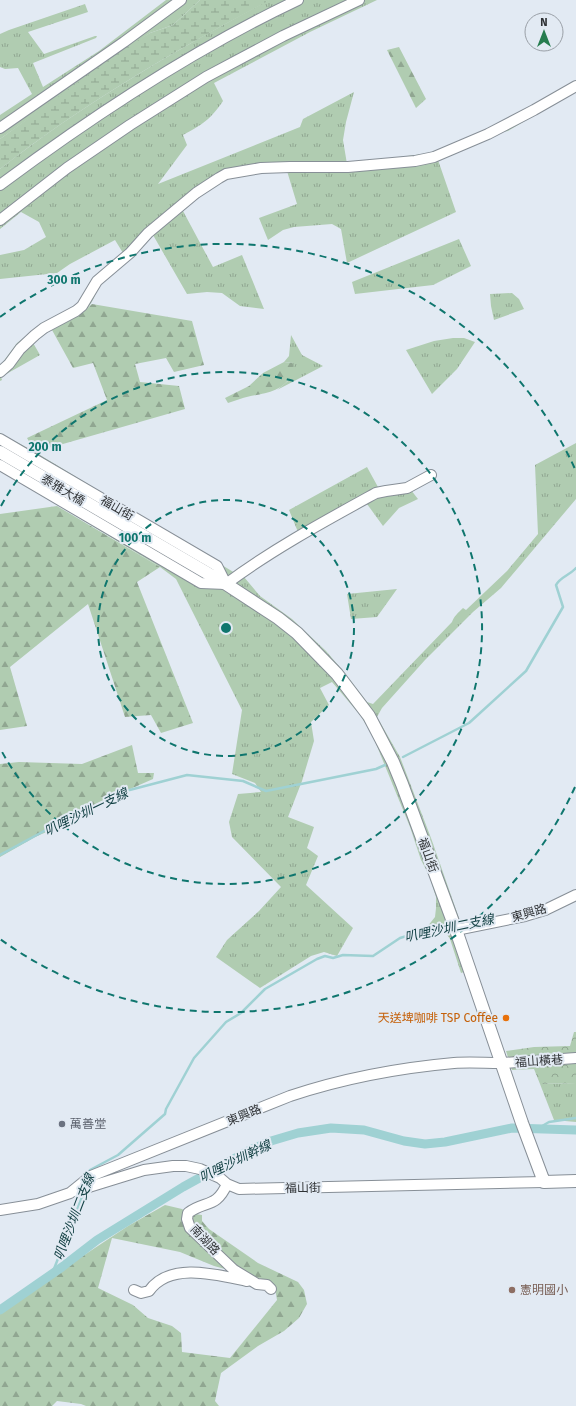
<svg xmlns="http://www.w3.org/2000/svg" width="576" height="1406" font-family="'Fira Sans','Noto Sans TC',sans-serif">
<style>
.grass{fill:url(#grass-tufts)}
.forest{fill:url(#forest-firs);fill-rule:evenodd}
.wetland{fill:url(#wetland-marsh)}
.park{fill:url(#park-crowns)}
.lines{fill:none;stroke-linecap:round;stroke-linejoin:round}
.stream{stroke:#9fd1d3;stroke-width:2.5}
.canal{stroke:#9fd1d3;stroke-width:9}
.minor-casing{stroke:#878f97;stroke-width:12}
.tertiary-casing{stroke:#878f97;stroke-width:14}
.minor{stroke:#fff;stroke-width:10}
.tertiary{stroke:#fff;stroke-width:12}
.ring{fill:none;stroke:#0f766e;stroke-width:2;stroke-dasharray:7 5}
.food-dot{fill:#e8710a;stroke:#e2eaf3;stroke-width:1.5}
.worship-dot{fill:#6b7280;stroke:#e2eaf3;stroke-width:1.5}
.education-dot{fill:#8d6e63;stroke:#e2eaf3;stroke-width:1.5}
.labels{text-anchor:middle;dominant-baseline:central;stroke-width:4;stroke-linejoin:round;paint-order:stroke}
.street-label{font-size:12px;fill:#2f3235;stroke:#e2eaf3}
.food-label{font-size:12px;fill:#c56008;stroke:#e2eaf3;text-anchor:end}
.worship-label{font-size:12px;fill:#5b616d;stroke:#e2eaf3;text-anchor:start}
.education-label{font-size:12px;fill:#785e54;stroke:#e2eaf3;text-anchor:start}
.water-label{font-size:13px;font-style:italic;fill:#144245;stroke:#e2eaf3}
.centre{fill:#0f766e;stroke:#e2eaf3;stroke-width:2}
.ring-label{font-size:12px;text-anchor:middle;font-weight:bold;fill:#0f766e;stroke:#e2eaf3;stroke-width:4;stroke-linejoin:round;paint-order:stroke}
</style>
<defs>
<pattern id="grass-tufts" width="24" height="20" patternUnits="userSpaceOnUse"><rect width="24" height="20" fill="#b0ccb1"/><path d="M3 7l-1-3M5 7V3M7 7l1-3M15 17l-1-3M17 17v-4M19 17l1-3" fill="none" stroke="#90a691"/></pattern>
<pattern id="forest-firs" width="22" height="20" patternUnits="userSpaceOnUse"><rect width="22" height="20" fill="#b0ccb1"/><path d="M5 1l3.5 6h-7zM16 11l3.5 6h-7z" fill="#90a691"/></pattern>
<pattern id="wetland-marsh" width="20" height="14" patternUnits="userSpaceOnUse"><rect width="20" height="14" fill="#b0ccb1"/><path d="M1 5h8M5 5V1M11 12h8M15 12V8" fill="none" stroke="#90a691"/></pattern>
<pattern id="park-crowns" width="20" height="18" patternUnits="userSpaceOnUse"><rect width="20" height="18" fill="#b0ccb1"/><path d="M2 6a3 3 0 1 1 6 0M12 15a3 3 0 1 1 6 0" fill="none" stroke="#90a691"/></pattern>
</defs>
<rect width="100%" height="100%" fill="#e2eaf3"/>
<!-- grass -->
<path class="grass" d="M 166,0 L 200,0 L 173,25 L 150,33 L 0,139 L 0,115 L 32,94 L 18,68 L 5,69 L 0,67 L 0,34 L 9,30 L 85,4 L 88,12 L 28,32 L 44,54 L 95,36 L 97,36 L 96,38 L 33,63 L 43,87 L 99,51 Z
M 269,0 L 377,0 L 310,32 L 214,83 L 223,101 C 210,120 203,124 183,135 L 187,145 L 158,184 L 300,127 L 303,119 L 354,92 L 346,122 L 343,140 L 347,164 L 430,153 L 460,141 L 527,111 L 576,83 L 576,92 L 555,103 L 508,131 L 498,133 L 438,160 L 456,212 L 347,263 L 341,229 L 332,224 L 294,227 L 283,230 L 268,240 L 259,218 L 297,204 L 287,171 L 276,171 L 233,177 L 220,182 L 205,192 L 183,211 L 213,267 L 242,255 L 264,309 L 240,306 L 222,293 L 207,292 L 187,294 L 153,235 L 101,283 C 93,297 94,304 81,314 L 32,341 L 40,355 L 1,377 L 2,380 L 0,381 L 0,366 L 17,343 L 37,328 L 76,306 L 84,294 L 90,282 L 95,276 L 113,262 L 123,253 L 115,240 L 70,264 L 57,273 L 0,279 L 0,255 L 24,250 L 46,237 L 39,222 L 21,212 L 0,229 L 0,169 C 84,103 176,50 269,0 Z
M 459,239 L 471,266 L 433,285 L 355,294 L 352,282 Z
M 512,293 L 519,299 L 524,309 L 494,320 L 491,306 L 490,294 Z
M 291,335 L 302,355 L 323,366 L 277,390 L 288,381 L 293,363 L 284,362 L 289,356 Z
M 453,338 L 464,338 L 475,342 L 457,369 L 432,394 L 406,350 L 434,341 Z
M 0,433 L 35,452 L 235,573 L 298,532 L 289,510 L 367,467 L 378,487 L 407,485 L 418,499 L 399,508 L 383,526 L 367,504 L 301,539 L 244,577 L 260,596 L 292,619 L 326,651 L 344,672 L 367,702 L 373,704 L 452,622 C 454,616 458,613 463,608 L 466,610 L 507,571 L 538,534 L 535,465 L 576,443 L 576,499 L 501,588 L 473,612 L 425,660 L 382,708 L 377,717 L 400,757 L 431,838 L 460,921 L 462,923 L 464,932 L 462,933 L 473,969 L 461,973 L 450,939 L 446,933 L 409,935 L 420,931 L 427,927 L 435,917 L 436,908 L 436,897 L 429,875 L 421,860 L 410,827 L 372,734 L 360,715 L 332,682 L 320,688 L 329,705 L 311,722 L 314,741 L 302,781 L 288,817 L 314,827 L 307,848 L 318,856 L 306,885 L 353,928 L 337,956 L 324,952 L 311,956 L 260,988 L 216,957 L 227,940 L 259,911 L 281,887 L 232,837 L 229,822 L 238,794 L 261,792 L 255,783 L 232,774 L 242,710 L 176,579 L 160,567 L 0,470 Z
M 397,589 L 377,617 L 351,619 L 347,594 Z
M 576,1083 L 576,1122 L 554,1120 L 540,1084 Z"/>
<!-- forest -->
<path class="forest" d="M 399,47 L 426,99 L 416,108 L 387,50 Z
M 92,304 L 192,321 L 204,365 L 174,372 L 166,358 L 135,364 L 140,382 L 179,386 L 185,409 L 35,452 L 27,438 L 107,400 L 93,363 L 73,368 L 52,330 L 81,314 Z
M 284,362 L 293,363 C 293,366 293,371 291,375 C 282,395 257,393 240,399 C 236,400 232,402 228,403 L 225,398 L 249,386 L 263,373 Z
M 57,506 L 160,567 L 137,582 L 193,723 L 161,733 L 151,715 L 125,717 L 88,604 L 10,667 L 27,726 L 0,730 L 0,514 Z
M 132,745 L 138,773 L 154,773 L 153,779 L 71,815 L 73,821 L 37,836 L 0,857 L 0,764 L 19,762 L 82,764 Z
M 165,1205 L 182,1209 L 188,1213 L 202,1215 L 202,1221 L 209,1229 L 258,1263 L 298,1282 L 304,1290 L 307,1304 L 299,1318 L 284,1331 L 258,1346 L 221,1373 L 215,1401 L 219,1406 L 86,1406 L 81,1404 L 57,1401 L 52,1406 L 0,1406 L 0,1311 L 128,1226 ZM 112,1238 L 180,1252 L 214,1266 L 262,1279 L 275,1288 L 277,1300 L 230,1358 L 182,1352 L 181,1333 L 172,1326 L 148,1318 L 133,1305 L 98,1288 Z"/>
<!-- wetland -->
<path class="wetland" d="M 200,0 L 270,0 C 176,50 84,103 0,169 L 0,139 L 121,51 L 150,33 L 173,25 Z"/>
<!-- park -->
<path class="park" d="M 574,1032 L 576,1032 L 576,1083 L 540,1084 L 534,1069 L 512,1070 L 506,1051 L 534,1047 L 570,1046 Z"/>
<g class="lines">
<!-- stream -->
<path class="stream" d="M 403,757 L 469,723 L 526,671 L 563,607 L 556,585 C 560,577 570,575 576,568
M 0,855 L 57,824 L 102,804 L 122,792 L 187,775 L 243,781 L 266,791 L 376,769 L 385,765
M 537,1129 L 549,1122 L 576,1118
M 89,1174 L 90,1170 L 118,1155 L 165,1114 L 166,1109 L 194,1058 L 226,1022 L 241,1013 L 265,989 L 317,959 L 325,956 L 333,958 L 343,955 L 373,956 L 400,938 L 410,935 L 452,928
M 52,1274 L 84,1192"/>
<!-- canal -->
<path class="canal" d="M 0,1310 L 62,1267 L 97,1240 L 183,1187 L 250,1150 L 271,1141 L 298,1133 L 331,1128 L 364,1130 L 404,1141 L 425,1144 L 445,1142 L 512,1128 L 576,1130"/>
<!-- minor casing -->
<g class="minor-casing">
<path id="minor" d="M 0,128 L 124,42 L 181,0
M 0,185 C 94,115 192,50 298,0
M 0,220 L 67,168 L 130,125 L 206,77 L 283,36 L 359,0
M 0,372 L 9,364 L 20,349 L 35,335 L 44,328 L 76,311 L 82,306 L 97,281 L 130,253 L 148,233 L 196,193 L 219,178 L 226,174 L 261,168 L 290,167 L 348,167 L 415,161 L 434,157 L 488,134 L 534,110 L 576,86
M 0,439 L 217,566 L 226,584
M 0,465 L 201,583 L 226,584
M 226,584 C 273,549 325,521 376,493 L 386,491 L 407,488 L 431,475
M 456,930 L 525,916 L 545,910 L 576,895
M 227,1184 C 216,1209 205,1200 188,1213 L 187,1219 L 190,1228 L 234,1270 L 257,1284 L 267,1285 L 271,1289
M 76,1191 L 144,1170 L 173,1166 L 186,1166 L 200,1169 L 220,1178 L 227,1184 L 239,1189 L 544,1182
M 0,1210 L 38,1204 L 70,1193 L 91,1176 L 290,1096 C 344,1078 398,1068 454,1063 C 469,1062 485,1063 500,1063 C 525,1062 551,1060 576,1058
M 134,1290 L 141,1293 L 149,1291 C 170,1261 218,1275 247,1281"/>
</g>
<!-- tertiary casing -->
<g class="tertiary-casing">
<path id="tertiary" d="M 0,452 L 226,584 L 278,618 L 297,633 L 337,674 L 369,716 L 393,762 L 402,784 L 456,930 L 522,1123 L 544,1182 L 576,1181"/>
</g>
<!-- minor -->
<use href="#minor" class="minor"/>
<!-- tertiary -->
<use href="#tertiary" class="tertiary"/>
</g>
<!-- distance rings -->
<g class="ring">
<circle cx="226" cy="628" r="128"/>
<path d="M1 506A256 256 0 1 1 1 750"/>
<path d="M575 787A384 384 0 0 1 0 939M0 317A384 384 0 0 1 575 469"/>
</g>
<!-- markers -->
<circle class="food-dot" cx="506" cy="1018" r="4"/>
<circle class="worship-dot" cx="62" cy="1124" r="4"/>
<circle class="education-dot" cx="512" cy="1290" r="4"/>
<g class="labels">
<!-- street labels -->
<g class="street-label">
<text transform="translate(63 490) rotate(31)">泰雅大橋</text>
<text transform="translate(117 508) rotate(30)">福山街</text>
<text transform="translate(428 855) rotate(70)">福山街</text>
<text transform="translate(529 913) rotate(-16)">東興路</text>
<text transform="translate(539 1061) rotate(-4)">福山橫巷</text>
<text transform="translate(244 1115) rotate(-22)">東興路</text>
<text transform="translate(303 1188) rotate(-1)">福山街</text>
<text transform="translate(205 1240) rotate(47)">南湖路</text>
</g>
<!-- food labels -->
<g class="food-label">
<text x="498" y="1018">天送埤咖啡 TSP Coffee</text>
</g>
<!-- worship labels -->
<g class="worship-label">
<text x="70" y="1124">萬善堂</text>
</g>
<!-- education labels -->
<g class="education-label">
<text x="520" y="1290">憲明國小</text>
</g>
<!-- water labels -->
<g class="water-label">
<text transform="translate(86 812) rotate(-26)">叭哩沙圳一支線</text>
<text transform="translate(449 928) rotate(-12)">叭哩沙圳二支線</text>
<text transform="translate(235 1161) rotate(-26)">叭哩沙圳幹線</text>
<text transform="translate(74 1217) rotate(-69)">叭哩沙圳二支線</text>
</g>
</g>
<circle cx="226" cy="628" r="6" class="centre"/>
<g class="ring-label">
<text x="64" y="284">300 m</text>
<text x="45" y="451">200 m</text>
<text x="135" y="542">100 m</text>
</g>
<!-- north arrow -->
<g transform="translate(544 32)"><circle r="19" fill="#e2eaf3" stroke="#9aa0a7"/>
<path d="M0-3L7 15L0 10L-7 15Z" fill="#267c4f"/>
<text y="-6" font-size="11" font-weight="bold" text-anchor="middle" fill="#2f3235">N</text>
</g>
</svg>
